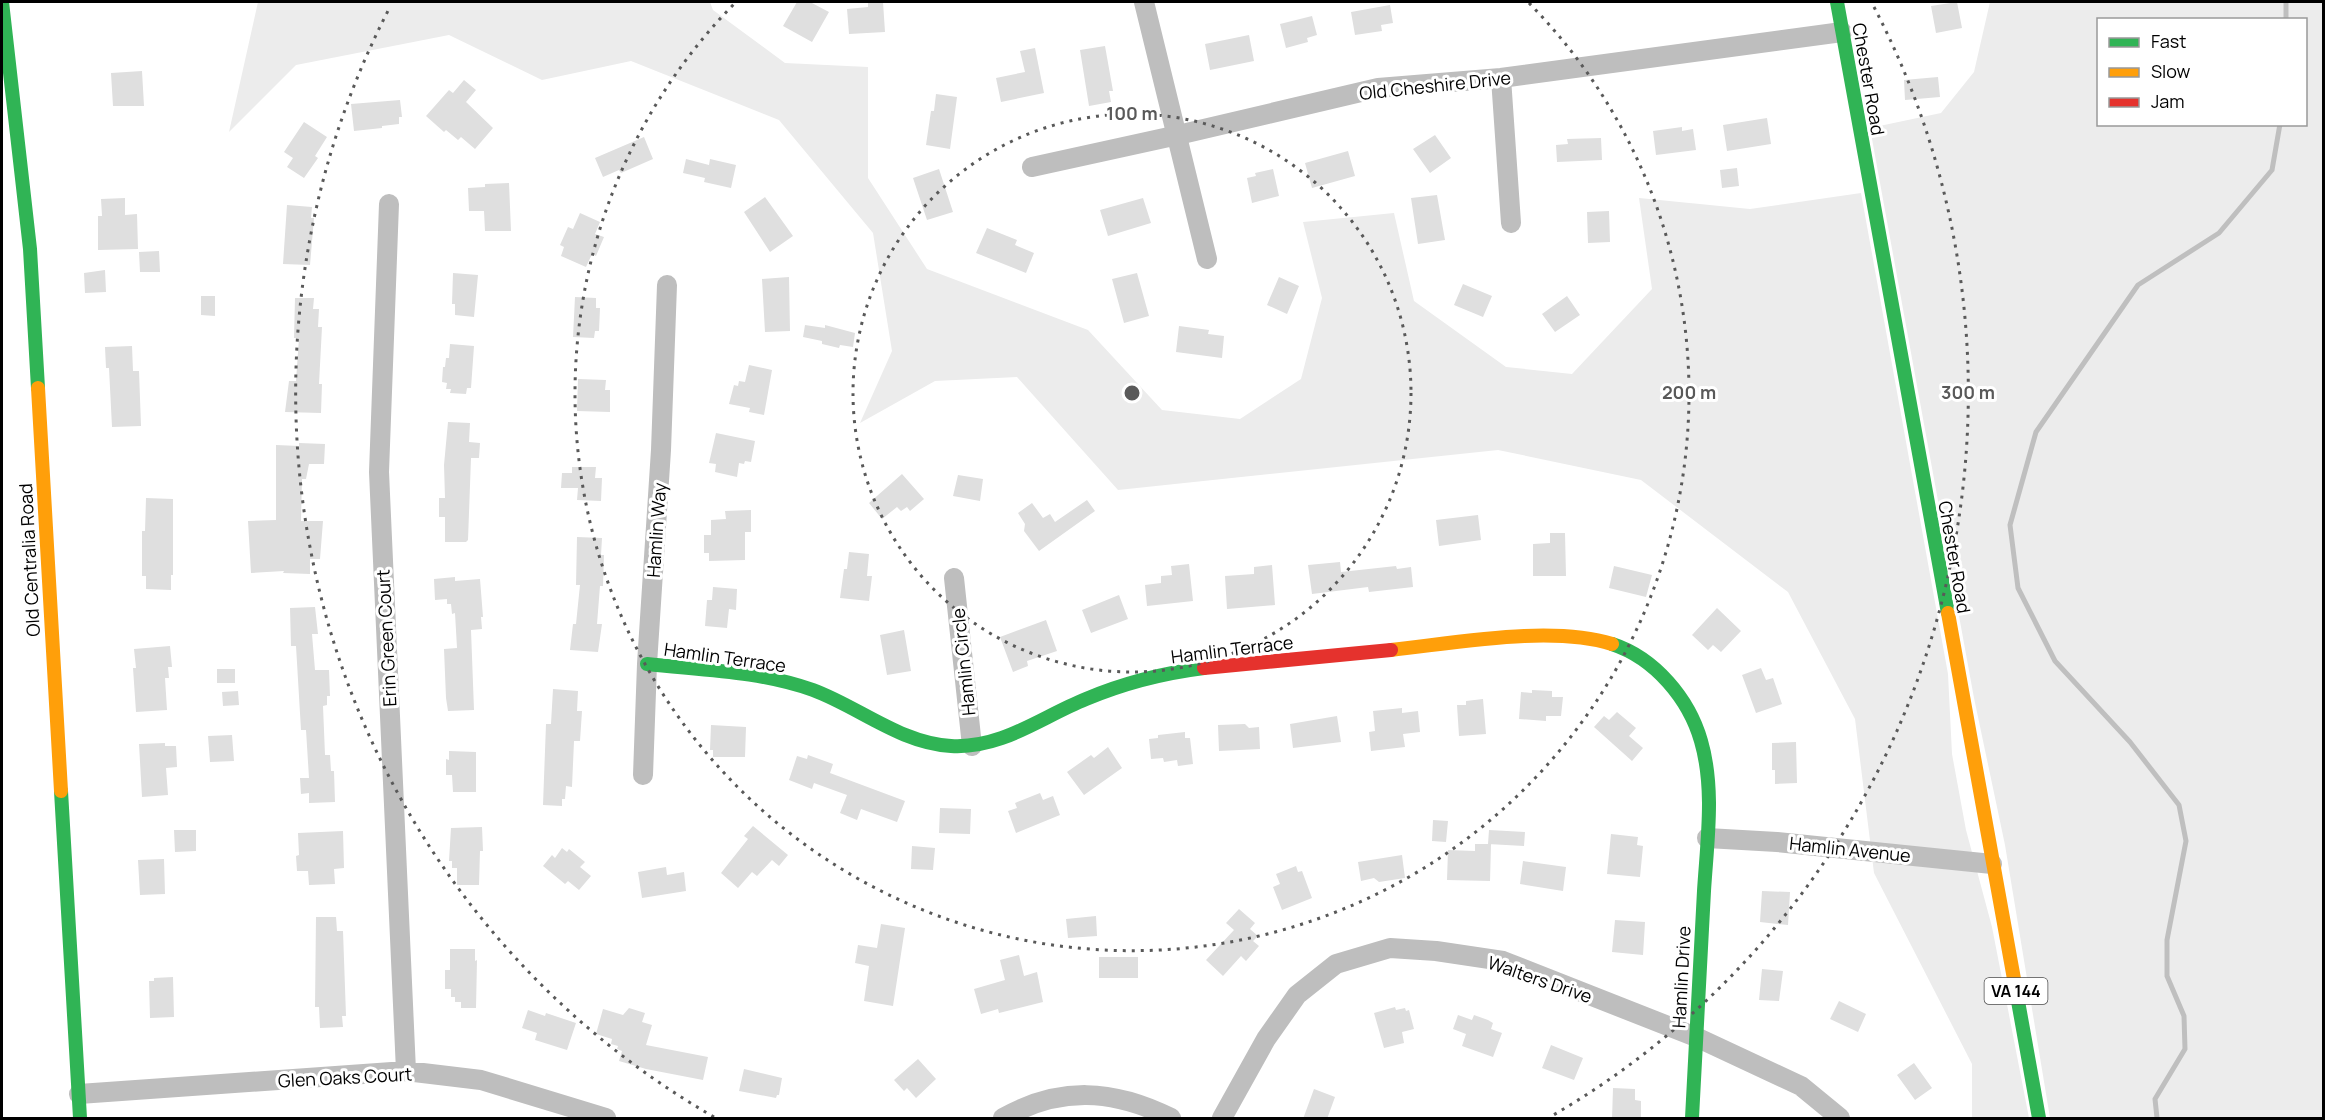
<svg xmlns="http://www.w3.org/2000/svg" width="2325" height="1120" font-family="Manrope,sans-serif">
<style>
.green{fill:#ececec;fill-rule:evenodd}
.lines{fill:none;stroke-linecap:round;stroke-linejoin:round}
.stream{stroke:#bfbfbf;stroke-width:5}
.building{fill:#dfdfdf}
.street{stroke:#bebebe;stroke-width:20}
.fast{stroke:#30b455;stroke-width:14}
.slow{stroke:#ff9f0a;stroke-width:14}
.jam{stroke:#e5322d;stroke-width:14}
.ring{fill:none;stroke:#595959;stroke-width:3;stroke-dasharray:3 6}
.labels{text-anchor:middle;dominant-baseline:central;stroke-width:6;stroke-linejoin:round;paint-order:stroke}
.shield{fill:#fff;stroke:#4c4c4c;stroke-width:1.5}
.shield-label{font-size:16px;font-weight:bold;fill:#000}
.street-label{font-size:18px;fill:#000;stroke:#fff}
.centre{fill:#595959;stroke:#fff;stroke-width:3}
.ring-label{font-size:18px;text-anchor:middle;font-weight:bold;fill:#595959;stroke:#fff;stroke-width:6;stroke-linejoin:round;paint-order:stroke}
</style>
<rect width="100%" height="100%" fill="#fff"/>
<!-- green -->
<path class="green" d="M 258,2 L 710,2 L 713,10 L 785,63 L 868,67 L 868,178 L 927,269 L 1088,330 L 1162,410 L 1240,419 L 1301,379 L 1322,298 L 1303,222 L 1394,213 L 1414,301 L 1506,367 L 1572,374 L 1652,289 L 1639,198 L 1750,209 L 1861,193 L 1948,674 L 1952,754 L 1966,830 L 1992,927 L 2029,1118 L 1972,1118 L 1972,1064 L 1874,873 L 1855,719 L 1788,592 L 1641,480 L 1498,450 L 1118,490 L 1017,377 L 935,381 L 860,423 L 892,351 L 873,233 L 779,120 L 631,61 L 542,80 L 449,35 L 296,65 L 229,132 Z
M 1990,2 L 2323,2 L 2323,1118 L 2050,1118 L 2005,845 L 1974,698 L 1870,128 L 1941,113 L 1974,72 ZM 2098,20 L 2306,20 L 2306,124 L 2098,124 Z"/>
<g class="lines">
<!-- stream -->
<path class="stream" d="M 2286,20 L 2286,2
M 2157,1118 L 2155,1099 L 2185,1049 L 2184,1016 L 2167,976 L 2167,940 L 2186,841 L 2179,805 L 2130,742 L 2055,661 L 2018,588 L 2010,525 L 2036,432 L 2138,285 L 2219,233 L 2272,170 L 2280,124"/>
</g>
<!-- building -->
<path class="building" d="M 797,2 L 810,2 L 829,12 L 812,42 L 783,26 Z
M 868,2 L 883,2 L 885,32 L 849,34 L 847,9 L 868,7 Z
M 1957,2 L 1962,28 L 1936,33 L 1931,6 Z
M 1390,5 L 1393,23 L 1381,25 L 1382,31 L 1355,35 L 1351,12 Z
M 1312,16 L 1317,35 L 1307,38 L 1308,42 L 1286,48 L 1280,24 Z
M 1249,35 L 1254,61 L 1210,70 L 1205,44 Z
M 1105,46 L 1113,91 L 1109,91 L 1111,102 L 1089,106 L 1080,50 Z
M 1035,48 L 1044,93 L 1001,102 L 996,78 L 1025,72 L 1020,51 Z
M 142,71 L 144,106 L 113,106 L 111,73 Z
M 1938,77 L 1940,97 L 1905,100 L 1904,80 Z
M 464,80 L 476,90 L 466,102 L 493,128 L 475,149 L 461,137 L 458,140 L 446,130 L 444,132 L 426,116 L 449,90 L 453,93 Z
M 936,94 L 957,97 L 950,149 L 926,145 L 931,111 L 934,111 Z
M 400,100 L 402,117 L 399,117 L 399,124 L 382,126 L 382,128 L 354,131 L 351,104 Z
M 1767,118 L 1771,144 L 1727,151 L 1723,125 Z
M 304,122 L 327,137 L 315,156 L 318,158 L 304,178 L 287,167 L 293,158 L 284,152 Z
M 1682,127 L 1682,131 L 1693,129 L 1696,150 L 1656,155 L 1653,131 Z
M 1435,135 L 1451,158 L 1430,173 L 1413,149 Z
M 644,137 L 653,159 L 621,173 L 619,170 L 603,177 L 595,158 Z
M 1601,138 L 1602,160 L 1557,162 L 1556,145 L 1568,144 L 1567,139 Z
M 1348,151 L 1355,176 L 1312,188 L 1305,163 Z
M 686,159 L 709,165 L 710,159 L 736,165 L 731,188 L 704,182 L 705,178 L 683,173 Z
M 1737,168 L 1739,186 L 1722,188 L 1720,170 Z
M 939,169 L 953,212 L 927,220 L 913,178 Z
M 1273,169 L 1279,196 L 1252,203 L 1247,178 L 1256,176 L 1255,173 Z
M 509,183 L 511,231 L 485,231 L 484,211 L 469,211 L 468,188 L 485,187 L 485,184 Z
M 1437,195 L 1445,240 L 1418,244 L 1411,198 Z
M 765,197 L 793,236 L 770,252 L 744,212 Z
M 125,198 L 125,215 L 137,214 L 138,249 L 98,250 L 98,216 L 102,216 L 101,199 Z
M 1143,198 L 1151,223 L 1108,236 L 1100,210 Z
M 287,205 L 312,207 L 311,218 L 314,218 L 310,265 L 283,264 Z
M 1609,211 L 1610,242 L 1588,243 L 1587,212 Z
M 580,213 L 600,222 L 595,234 L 604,237 L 596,256 L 592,254 L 586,267 L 561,256 L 564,247 L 560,245 L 568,227 L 573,229 Z
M 987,228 L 1017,240 L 1015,245 L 1034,253 L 1026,273 L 976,253 Z
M 159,251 L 160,272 L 140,272 L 139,252 Z
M 105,270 L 106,292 L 85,293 L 84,273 Z
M 453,273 L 478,275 L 474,317 L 455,315 L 455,304 L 452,304 Z
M 1137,273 L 1149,316 L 1124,323 L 1112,279 Z
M 789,277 L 790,331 L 765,332 L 762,279 Z
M 1279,277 L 1299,286 L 1287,314 L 1267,305 Z
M 1463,284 L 1492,296 L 1483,317 L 1454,305 Z
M 201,296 L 215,296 L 215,316 L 201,315 Z
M 1567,296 L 1580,315 L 1555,332 L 1542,314 Z
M 575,297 L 596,298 L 596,308 L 600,308 L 599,331 L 595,331 L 594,338 L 573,337 Z
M 295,298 L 314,298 L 313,309 L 319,309 L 318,327 L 322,327 L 319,384 L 322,384 L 321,413 L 285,412 L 289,381 L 296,381 L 299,338 L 294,338 Z
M 805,325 L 825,328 L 825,325 L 855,333 L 853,347 L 840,345 L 839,348 L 822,344 L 822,341 L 803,337 Z
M 1179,326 L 1209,330 L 1208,334 L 1224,336 L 1222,358 L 1176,352 Z
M 450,344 L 474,346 L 471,388 L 467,388 L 466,394 L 450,393 L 451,389 L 446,389 L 447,383 L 442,382 L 443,367 L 445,367 L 446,358 L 449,358 Z
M 132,346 L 133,371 L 139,371 L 141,426 L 112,427 L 109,368 L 106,368 L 105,347 Z
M 749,365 L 772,370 L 764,415 L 749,412 L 750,408 L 729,404 L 734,385 L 738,386 L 739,381 L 745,382 Z
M 578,379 L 606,380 L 605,390 L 610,390 L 610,412 L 577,411 Z
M 448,422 L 470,423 L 469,442 L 480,443 L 479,458 L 471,458 L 468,540 L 466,542 L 445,542 L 445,517 L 439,517 L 439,498 L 445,498 L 444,465 Z
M 716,433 L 755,441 L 751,462 L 745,461 L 744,464 L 739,463 L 737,477 L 715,472 L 716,464 L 709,463 Z
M 299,443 L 325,444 L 324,464 L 309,464 L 306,479 L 302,479 L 301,521 L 323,521 L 320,559 L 310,559 L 310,574 L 283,573 L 284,571 L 251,573 L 248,521 L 276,520 L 276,445 L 299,446 Z
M 572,467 L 596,467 L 595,478 L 602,478 L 601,501 L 577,500 L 578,488 L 561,488 L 562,473 L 572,473 Z
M 902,474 L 924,499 L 910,511 L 907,507 L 901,511 L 897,507 L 882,519 L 869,503 Z
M 958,475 L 983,479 L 980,501 L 953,496 Z
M 146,498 L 173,499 L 173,575 L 171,575 L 171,590 L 146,589 L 146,576 L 142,576 L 142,531 L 145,531 Z
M 1087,500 L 1095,511 L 1039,551 L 1024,531 L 1025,524 L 1018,513 L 1032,503 L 1043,518 L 1050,514 L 1055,522 Z
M 751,510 L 751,532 L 745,532 L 745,560 L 709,561 L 709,553 L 704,553 L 704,535 L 711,535 L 711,520 L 726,519 L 725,511 Z
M 1478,515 L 1481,540 L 1439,546 L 1436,520 Z
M 1550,533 L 1565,533 L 1566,576 L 1533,576 L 1533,544 L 1550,543 Z
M 577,537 L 602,538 L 601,555 L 604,555 L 603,586 L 600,586 L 597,624 L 602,624 L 598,652 L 570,650 L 573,624 L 576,624 L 580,585 L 576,585 Z
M 849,552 L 869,554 L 867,576 L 872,576 L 869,601 L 840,598 L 844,569 L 847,569 Z
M 1340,562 L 1341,572 L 1396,566 L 1397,569 L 1411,567 L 1413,587 L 1369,592 L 1368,587 L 1312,594 L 1308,565 Z
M 1189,564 L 1193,601 L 1147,606 L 1145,585 L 1161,583 L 1161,576 L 1172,575 L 1171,566 Z
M 1272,565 L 1275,605 L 1227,609 L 1225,576 L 1254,574 L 1254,567 Z
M 1614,566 L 1652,575 L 1646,597 L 1609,588 Z
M 455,577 L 455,581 L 480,579 L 483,617 L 481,617 L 482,629 L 471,630 L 474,710 L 448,711 L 446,698 L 444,649 L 457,648 L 455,613 L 452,614 L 451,604 L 447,604 L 447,599 L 435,600 L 434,579 Z
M 713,587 L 737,589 L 736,610 L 729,609 L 727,628 L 705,626 L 707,600 L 712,600 Z
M 1119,595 L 1128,619 L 1091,633 L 1082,610 Z
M 315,607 L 318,634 L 312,634 L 315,670 L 329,670 L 330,696 L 327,696 L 327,705 L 323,706 L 325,755 L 330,755 L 331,771 L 334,771 L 335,802 L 309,803 L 309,793 L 301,794 L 300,778 L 309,778 L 306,730 L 301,730 L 296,646 L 291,646 L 290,608 Z
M 1717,608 L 1741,631 L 1721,652 L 1713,645 L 1708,650 L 1692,635 Z
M 1046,620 L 1057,651 L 1027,661 L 1028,666 L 1013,672 L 1000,637 Z
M 904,630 L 911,671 L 887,675 L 880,635 Z
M 170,646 L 172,667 L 168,667 L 169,678 L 165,678 L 167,710 L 136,712 L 133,668 L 136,668 L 134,649 Z
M 1761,668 L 1766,680 L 1773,678 L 1782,704 L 1756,713 L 1742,675 Z
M 217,669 L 235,669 L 235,683 L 217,683 Z
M 553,689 L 578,691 L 577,711 L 582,711 L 580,741 L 574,741 L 572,787 L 566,786 L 565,799 L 562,799 L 562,806 L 543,805 L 546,724 L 551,724 Z
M 1532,690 L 1552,691 L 1552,697 L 1563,697 L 1561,716 L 1546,716 L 1546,721 L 1519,719 L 1521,692 L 1532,693 Z
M 238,691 L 239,705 L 223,706 L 222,692 Z
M 1483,699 L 1486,734 L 1459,736 L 1457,705 L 1466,705 L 1466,701 Z
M 1402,708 L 1402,713 L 1418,711 L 1420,732 L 1403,734 L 1405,747 L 1371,751 L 1369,732 L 1375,731 L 1373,711 Z
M 1617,712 L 1636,728 L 1629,736 L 1643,748 L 1632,761 L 1594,727 L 1604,716 L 1609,720 Z
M 1337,716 L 1341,742 L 1293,748 L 1290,724 Z
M 1245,724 L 1249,728 L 1259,727 L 1260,749 L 1219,751 L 1218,725 Z
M 711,725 L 746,727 L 745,757 L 713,757 L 713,750 L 710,750 Z
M 1185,732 L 1185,738 L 1190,738 L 1193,764 L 1178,766 L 1177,760 L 1164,762 L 1163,758 L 1151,759 L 1149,739 L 1158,738 L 1158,735 Z
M 232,735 L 234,761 L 210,762 L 208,736 Z
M 1796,742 L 1797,783 L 1775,784 L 1775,770 L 1772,770 L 1772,743 Z
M 165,743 L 165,746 L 176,746 L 177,767 L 166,768 L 168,795 L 142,797 L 139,744 Z
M 1108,747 L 1122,768 L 1084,795 L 1067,772 L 1091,755 L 1094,758 Z
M 449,751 L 476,752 L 476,792 L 453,792 L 452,775 L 446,775 L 446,759 L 449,760 Z
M 808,755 L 833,764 L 830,773 L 905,801 L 897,822 L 861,809 L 857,820 L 840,813 L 847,795 L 814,783 L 812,789 L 789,780 L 797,756 L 807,759 Z
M 1040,793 L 1043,800 L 1053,796 L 1060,815 L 1016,833 L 1008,811 L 1017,808 L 1015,803 Z
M 940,808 L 971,809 L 970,834 L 939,833 Z
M 1433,820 L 1448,821 L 1446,842 L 1432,841 Z
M 753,826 L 788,855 L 779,866 L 772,860 L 757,876 L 752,872 L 738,888 L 721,873 L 748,839 L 744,836 Z
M 482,827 L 483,851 L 480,851 L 479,885 L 457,885 L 457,868 L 452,868 L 452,861 L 449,861 L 451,828 Z
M 174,830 L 196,830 L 196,851 L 175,852 Z
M 1489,830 L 1525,832 L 1524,846 L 1488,844 Z
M 343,831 L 344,868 L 334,869 L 335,884 L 309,885 L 308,871 L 297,871 L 296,856 L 299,855 L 298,833 Z
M 1611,834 L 1638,837 L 1637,845 L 1643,846 L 1640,877 L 1607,874 Z
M 1475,844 L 1491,844 L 1490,881 L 1447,880 L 1448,850 L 1475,851 Z
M 912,846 L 935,848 L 933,870 L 911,869 Z
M 562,848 L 567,852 L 569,849 L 585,862 L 580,867 L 591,876 L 579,890 L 568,881 L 565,884 L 543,866 L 552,855 L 555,858 Z
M 1402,855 L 1405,878 L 1379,882 L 1374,878 L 1361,881 L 1358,862 Z
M 164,859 L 165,894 L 140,895 L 138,860 Z
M 1523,861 L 1566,867 L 1563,891 L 1520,884 Z
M 1296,866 L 1298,872 L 1302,871 L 1312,898 L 1282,910 L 1273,887 L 1280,884 L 1276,874 Z
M 666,867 L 667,875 L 684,872 L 686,891 L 642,898 L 638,872 Z
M 1762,891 L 1790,892 L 1788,925 L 1760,922 Z
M 1239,909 L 1255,923 L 1250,929 L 1258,936 L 1253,941 L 1259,946 L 1246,961 L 1241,956 L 1223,976 L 1206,960 L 1234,930 L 1226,923 Z
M 1096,916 L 1097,936 L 1068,938 L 1066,919 Z
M 316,917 L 336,917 L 337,931 L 343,931 L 346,1016 L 342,1016 L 343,1027 L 320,1028 L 319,1007 L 315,1007 Z
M 1615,920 L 1645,922 L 1643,955 L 1612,952 Z
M 881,924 L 905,928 L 893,1006 L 864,1001 L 869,966 L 855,963 L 858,945 L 877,948 Z
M 450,949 L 475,949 L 475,961 L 477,960 L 476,1008 L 461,1008 L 461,1002 L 455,1002 L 455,997 L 451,997 L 451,989 L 445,989 L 445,970 L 450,970 Z
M 1019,955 L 1024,976 L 1037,972 L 1043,1002 L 999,1013 L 998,1009 L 981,1014 L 974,989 L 1005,980 L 1000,960 Z
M 1099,957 L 1138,957 L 1138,978 L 1099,978 Z
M 1762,969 L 1783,971 L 1779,1001 L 1759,1000 Z
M 173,977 L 174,1017 L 150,1018 L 149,981 L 154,981 L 154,978 Z
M 1839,1001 L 1866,1014 L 1858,1032 L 1830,1019 Z
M 1395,1007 L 1396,1010 L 1405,1008 L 1406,1011 L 1409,1010 L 1414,1029 L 1402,1032 L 1404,1043 L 1384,1048 L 1374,1013 Z
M 629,1008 L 645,1013 L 642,1022 L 652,1025 L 646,1045 L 708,1057 L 703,1080 L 646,1069 L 619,1061 L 622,1051 L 617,1049 L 618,1046 L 611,1044 L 612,1039 L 596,1034 L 603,1009 L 623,1015 Z
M 528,1010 L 545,1016 L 546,1013 L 576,1023 L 567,1050 L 535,1040 L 537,1033 L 522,1028 Z
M 1458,1015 L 1472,1020 L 1474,1015 L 1488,1020 L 1493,1023 L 1491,1029 L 1502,1033 L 1493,1057 L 1462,1046 L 1466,1034 L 1453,1029 Z
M 1551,1045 L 1583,1058 L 1574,1080 L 1542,1068 Z
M 918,1059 L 936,1079 L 916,1098 L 907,1088 L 904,1091 L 894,1080 Z
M 1914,1063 L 1932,1088 L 1915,1100 L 1897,1075 Z
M 744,1069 L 782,1078 L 779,1095 L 777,1095 L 776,1098 L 739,1091 Z
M 1613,1088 L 1635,1089 L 1635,1100 L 1641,1101 L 1641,1119 L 1612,1119 Z
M 1314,1089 L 1335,1097 L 1327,1119 L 1303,1119 Z"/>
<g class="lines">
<!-- street -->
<path class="street" d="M 1144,2 L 1207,259
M 1501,78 L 1511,223
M 1032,167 L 1178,135 L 1378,88 L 1501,78 L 1842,32
M 389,204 L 379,472 L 406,1071
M 954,578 L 972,746
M 643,775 L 647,664 L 661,450 L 667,285
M 1707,838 L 1777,842 L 1992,864
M 79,1094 L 406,1071 L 481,1080 L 606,1118
M 1003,1118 C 1060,1086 1113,1089 1171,1118
M 1222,1118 L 1266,1039 L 1297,995 L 1336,964 L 1390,948 L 1436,951 L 1503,961 L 1696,1037 L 1801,1086 L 1840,1118"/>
<!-- fast -->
<path class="fast" d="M 2,2 L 30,249 L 38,388
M 1837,2 L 1948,613
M 1612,644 C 1655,658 1689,699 1701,741 C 1715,789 1707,842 1704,891 C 1700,966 1696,1042 1692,1118
M 647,664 C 702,670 760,671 813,690 C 859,707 900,743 951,746 C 1002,749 1041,717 1086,699 C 1124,683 1164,673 1204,668
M 61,791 L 80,1118
M 2016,990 L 2039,1118"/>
<!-- slow -->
<path class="slow" d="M 38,388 L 61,791
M 1948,613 L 2016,990
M 1391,650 C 1456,643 1551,625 1612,644"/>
<!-- jam -->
<path class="jam" d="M 1204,668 L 1391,650"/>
</g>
<!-- distance rings -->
<g class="ring">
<circle cx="1132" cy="393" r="279"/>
<path d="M1529 3A557 557 0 1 1 735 3"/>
<path d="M714 1117A836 836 0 0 1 390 7M1874 7A836 836 0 0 1 1550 1117"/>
</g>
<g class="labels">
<!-- shield labels -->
<rect class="shield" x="1984.5" y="978" width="63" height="26" rx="4.5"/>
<g class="shield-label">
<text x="2016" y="991">VA 144</text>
</g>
<!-- street labels -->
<g class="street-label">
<text transform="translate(1869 79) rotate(80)">Chester Road</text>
<text transform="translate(1435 85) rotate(-6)">Old Cheshire Drive</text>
<text transform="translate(656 530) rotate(-86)">Hamlin Way</text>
<text transform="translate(1955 557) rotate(80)">Chester Road</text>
<text transform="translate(29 560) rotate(-93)">Old Centralia Road</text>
<text transform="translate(386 638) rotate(-93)">Erin Green Court</text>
<text transform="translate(1232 649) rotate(-7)">Hamlin Terrace</text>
<text transform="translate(725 657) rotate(8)">Hamlin Terrace</text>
<text transform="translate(963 662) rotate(-96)">Hamlin Circle</text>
<text transform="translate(1850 849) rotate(6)">Hamlin Avenue</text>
<text transform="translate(1681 977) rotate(-87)">Hamlin Drive</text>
<text transform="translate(1540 979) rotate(19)">Walters Drive</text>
<text transform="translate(345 1077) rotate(-3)">Glen Oaks Court</text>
</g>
</g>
<circle cx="1132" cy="393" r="9" class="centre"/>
<g class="ring-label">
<text x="1132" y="120">100 m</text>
<text x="1689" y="399">200 m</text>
<text x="1968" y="399">300 m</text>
</g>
<!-- border -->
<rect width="2325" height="1120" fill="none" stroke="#000000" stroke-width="6"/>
<!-- legend -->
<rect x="2097" y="18" width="210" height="108" fill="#ffffff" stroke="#999999" stroke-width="1.5"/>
<rect x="2109" y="38" width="30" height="9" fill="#30b455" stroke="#999999" stroke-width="1.5"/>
<text x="2151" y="48" font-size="18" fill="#000000">Fast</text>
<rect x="2109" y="68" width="30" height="9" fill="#ff9f0a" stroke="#999999" stroke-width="1.5"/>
<text x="2151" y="78" font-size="18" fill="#000000">Slow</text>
<rect x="2109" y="98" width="30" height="9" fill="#e5322d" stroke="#999999" stroke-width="1.5"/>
<text x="2151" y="108" font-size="18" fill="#000000">Jam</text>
</svg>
